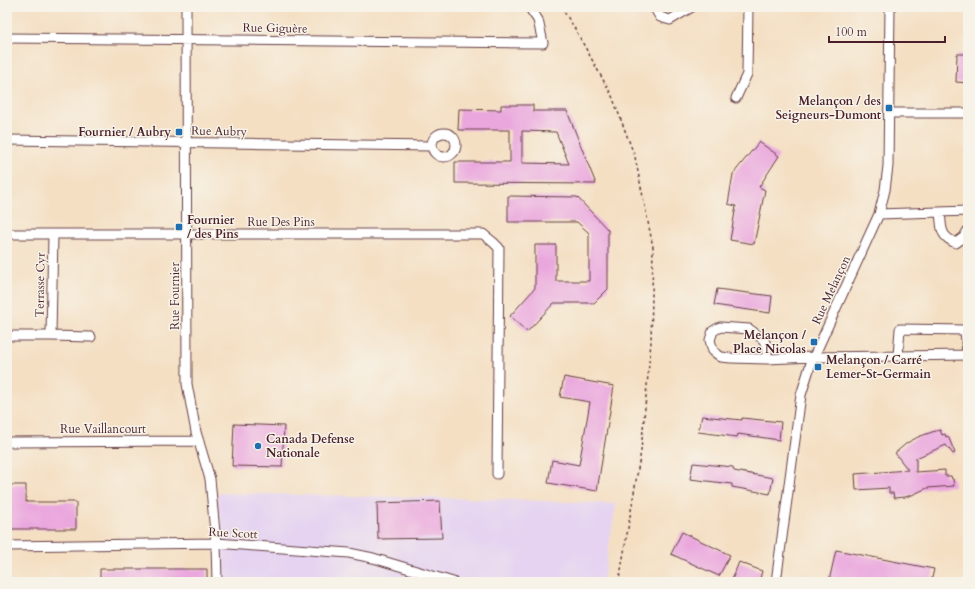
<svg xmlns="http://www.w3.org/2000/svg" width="975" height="589" font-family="Cardo,serif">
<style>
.built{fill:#e5d3f1}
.building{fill:#eaa7de;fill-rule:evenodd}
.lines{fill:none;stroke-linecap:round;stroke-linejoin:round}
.minor-casing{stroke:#643c42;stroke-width:11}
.path{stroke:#643c42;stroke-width:1.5;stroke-dasharray:3 3;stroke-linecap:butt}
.minor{stroke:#fff;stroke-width:9}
.poi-dot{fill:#1f6fb2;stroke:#f7f3e8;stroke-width:1.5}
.labels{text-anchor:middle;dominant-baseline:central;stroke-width:3;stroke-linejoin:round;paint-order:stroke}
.street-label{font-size:12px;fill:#4a1f2b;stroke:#f7f3e8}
.poi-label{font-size:12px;font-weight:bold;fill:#4a1f2b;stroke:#f7f3e8;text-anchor:end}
</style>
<rect width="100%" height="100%" fill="#f7f3e8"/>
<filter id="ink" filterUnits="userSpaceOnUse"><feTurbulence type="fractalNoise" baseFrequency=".025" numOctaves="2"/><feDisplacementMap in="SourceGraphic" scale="8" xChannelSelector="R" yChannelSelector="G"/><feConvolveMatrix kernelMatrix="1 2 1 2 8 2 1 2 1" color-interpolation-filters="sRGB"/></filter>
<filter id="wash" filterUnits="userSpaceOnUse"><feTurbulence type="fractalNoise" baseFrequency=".012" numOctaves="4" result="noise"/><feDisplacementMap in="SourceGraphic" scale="16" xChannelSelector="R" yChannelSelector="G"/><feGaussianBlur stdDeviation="0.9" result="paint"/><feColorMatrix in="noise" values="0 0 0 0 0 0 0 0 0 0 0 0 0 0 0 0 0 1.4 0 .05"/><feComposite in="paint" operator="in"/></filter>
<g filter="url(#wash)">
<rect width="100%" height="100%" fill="#f4dfc3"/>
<!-- built -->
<path class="built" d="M 217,493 L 494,499 L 616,504 L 603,582 L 221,582 L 222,563 Z"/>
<g id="blocks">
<!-- building -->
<path class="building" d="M 957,54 L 968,54 L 968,83 L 956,82 Z
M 501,105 L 533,105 L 533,111 L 567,111 L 596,184 L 455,183 L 455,162 L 510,162 L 510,130 L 458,130 L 459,109 L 501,110 ZM 522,131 L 556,132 L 569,164 L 522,163 Z
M 759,142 L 779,156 L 759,187 L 765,190 L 754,244 L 730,240 L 736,206 L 728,204 L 733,174 Z
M 508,196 L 577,197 L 608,230 L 608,289 L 594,303 L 554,303 L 527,332 L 510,316 L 535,288 L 535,245 L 556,245 L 556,281 L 589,281 L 589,233 L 577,222 L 508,222 Z
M 717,289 L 772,296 L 770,313 L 714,305 Z
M 564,377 L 614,386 L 597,491 L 548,483 L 552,460 L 579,465 L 590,402 L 560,397 Z
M 702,416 L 742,420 L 742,418 L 781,422 L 779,440 L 738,434 L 737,437 L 698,432 Z
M 234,424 L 284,426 L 282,467 L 232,466 Z
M 940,430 L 942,435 L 945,434 L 946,437 L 948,436 L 955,453 L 953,454 L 946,445 L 916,458 L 916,472 L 945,470 L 945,476 L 951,476 L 952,479 L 953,479 L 954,486 L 927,488 L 912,495 L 905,497 L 894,498 L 893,493 L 889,493 L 889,488 L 856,490 L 855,474 L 908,470 L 895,453 L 907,443 L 918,437 L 932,432 Z
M 693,463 L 733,467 L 734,471 L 773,478 L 770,494 L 732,487 L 732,484 L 690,479 Z
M 7,485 L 26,485 L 26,502 L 76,502 L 76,529 L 7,529 Z
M 440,501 L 442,538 L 378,539 L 377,503 Z
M 682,532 L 730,555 L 719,576 L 671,554 Z
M 836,550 L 934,569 L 931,582 L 835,582 L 829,581 Z
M 739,562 L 762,571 L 759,582 L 731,582 Z
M 100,569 L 207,569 L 207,582 L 100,582 Z"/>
</g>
</g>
<g filter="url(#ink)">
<use href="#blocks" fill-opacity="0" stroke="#643c42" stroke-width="1"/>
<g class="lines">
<!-- minor casing -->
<g class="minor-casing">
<path id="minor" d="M 186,7 L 187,384 L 196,432 L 210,479 L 216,543 L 217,582
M 654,7 L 660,17 L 670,20 L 692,7
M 7,38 L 543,43 L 538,20 L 529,7
M 736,98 L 747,74 L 748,7
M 889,113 L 968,113
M432 145a12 12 0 1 1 24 0a12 12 0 1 1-24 0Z
M 7,140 L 432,146
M 940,212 C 942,227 939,236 956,243 L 964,237 L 968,230
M 879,214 L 968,211
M 7,234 L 483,234 L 493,242 L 499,248 L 497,474
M 53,234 L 51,336 L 91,337
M 13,336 L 51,336
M 898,356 L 900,329 L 965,330 L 967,355
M 767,359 L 767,346 L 763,339 L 749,329 L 720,327 L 713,331 L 710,340 L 713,351 L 721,357 L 731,358 L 767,359 L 813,357 L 898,356 L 968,355
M 7,442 L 199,441
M 7,546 L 216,543 L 349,553 L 373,558 L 453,582
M 776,582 L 801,395 L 811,363 L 879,214 L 885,190 L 888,166 L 890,7"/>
</g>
<!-- path -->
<path class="path" d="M 561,7 L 574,27 L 612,96 L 635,157 L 653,247 L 651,342 L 641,451 L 619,582"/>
<!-- minor -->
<use href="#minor" class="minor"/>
</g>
</g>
<!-- markers -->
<g class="poi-dot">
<rect x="885" y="104" width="8" height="8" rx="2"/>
<rect x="175" y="128" width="8" height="8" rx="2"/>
<rect x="175" y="223" width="8" height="8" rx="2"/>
<rect x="810" y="338" width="8" height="8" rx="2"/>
<rect x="814" y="363" width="8" height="8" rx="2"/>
<circle cx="258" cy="446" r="4"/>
</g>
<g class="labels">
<!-- street labels -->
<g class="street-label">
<text transform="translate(275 28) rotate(1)">Rue Giguère</text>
<text transform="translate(219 131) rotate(1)">Rue Aubry</text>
<text x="281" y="222">Rue Des Pins</text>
<text transform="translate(40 285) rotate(-89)">Terrasse Cyr</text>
<text transform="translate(831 290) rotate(-65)">Rue Melançon</text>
<text transform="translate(175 296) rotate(-90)">Rue Fournier</text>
<text x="103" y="429">Rue Vaillancourt</text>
<text transform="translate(233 533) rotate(3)">Rue Scott</text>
</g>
<!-- poi labels -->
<g class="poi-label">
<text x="881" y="101">Melançon / des<tspan x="881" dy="14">Seigneurs-Dumont</tspan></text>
<text x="171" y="132">Fournier / Aubry</text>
<text x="187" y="220" text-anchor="start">Fournier<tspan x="187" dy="14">/ des Pins</tspan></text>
<text x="806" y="335">Melançon /<tspan x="806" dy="14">Place Nicolas</tspan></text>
<text x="826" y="360" text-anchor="start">Melançon / Carré<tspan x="826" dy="14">Lemer-St-Germain</tspan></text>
<text x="266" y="439" text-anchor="start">Canada Defense<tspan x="266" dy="14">Nationale</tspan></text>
</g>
</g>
<!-- margin -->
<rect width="975" height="589" fill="none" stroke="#f7f3e8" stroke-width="24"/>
<!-- scale -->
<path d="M829 36v6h116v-6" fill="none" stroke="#4a1f2b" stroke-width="2"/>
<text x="835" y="36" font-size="12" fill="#4a1f2b" stroke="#f7f3e8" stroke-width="3" paint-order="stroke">100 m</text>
</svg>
